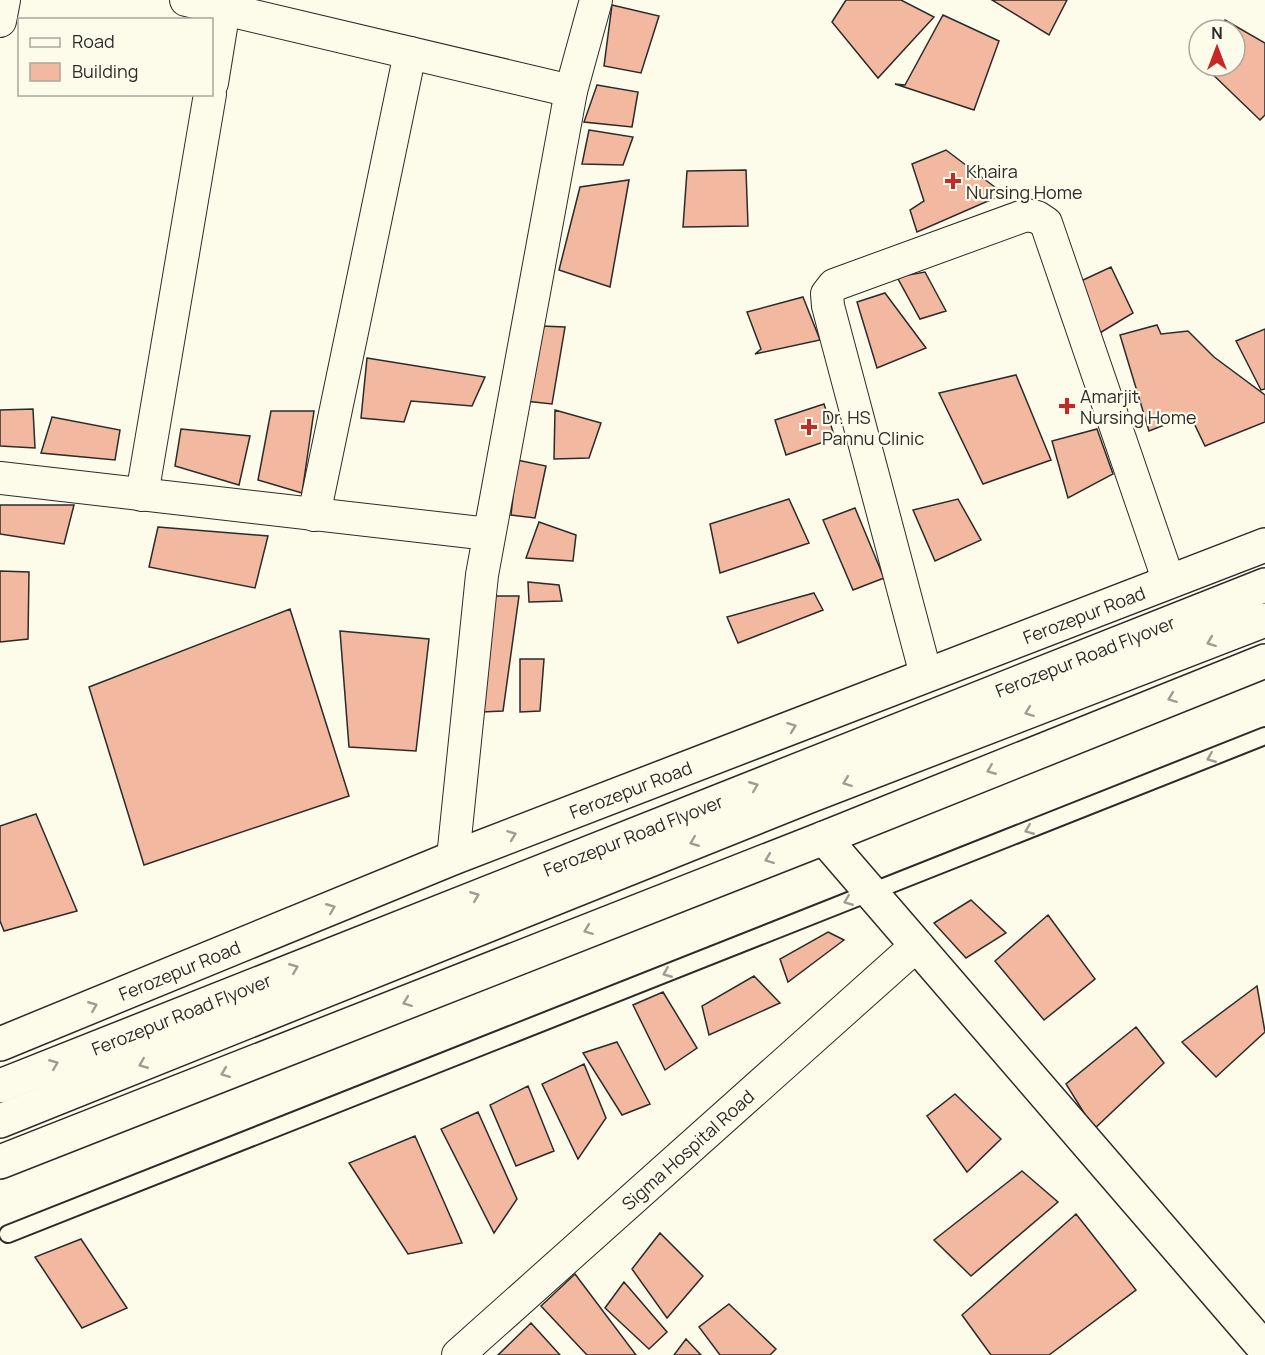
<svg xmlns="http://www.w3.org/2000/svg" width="1265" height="1355" font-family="Manrope,sans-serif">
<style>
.building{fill:#f2b8a0;stroke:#2b2b2b;stroke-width:1.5}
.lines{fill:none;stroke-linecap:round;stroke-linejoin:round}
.service-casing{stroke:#2b2b2b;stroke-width:20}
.minor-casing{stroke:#2b2b2b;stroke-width:34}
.tertiary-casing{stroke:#2b2b2b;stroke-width:36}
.secondary-casing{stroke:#2b2b2b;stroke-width:36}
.primary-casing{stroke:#2b2b2b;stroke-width:36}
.service{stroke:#fdfbea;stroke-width:16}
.minor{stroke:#fdfbea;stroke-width:32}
.tertiary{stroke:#fdfbea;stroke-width:33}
.secondary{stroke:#fdfbea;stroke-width:33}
.primary{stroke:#fdfbea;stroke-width:33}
.oneway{stroke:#9e9d94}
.poi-dot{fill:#c62828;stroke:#fdfbea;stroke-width:2}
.labels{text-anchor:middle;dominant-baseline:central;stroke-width:4.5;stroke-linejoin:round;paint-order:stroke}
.poi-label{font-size:18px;fill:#2b2b2b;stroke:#fdfbea;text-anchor:start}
.street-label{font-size:18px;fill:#2b2b2b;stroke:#fdfbea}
</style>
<rect width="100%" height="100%" fill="#fdfbea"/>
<!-- building -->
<path class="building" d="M 846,0 L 901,0 L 934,17 L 878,78 L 832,22 Z
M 992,0 L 1067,0 L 1049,35 Z
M 612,5 L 659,16 L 641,73 L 604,66 Z
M 943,15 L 999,41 L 974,110 L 895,84 L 905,85 Z
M 1225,20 L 1265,43 L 1265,115 L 1260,120 L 1205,67 L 1235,66 L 1235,30 L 1221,30 Z
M 597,85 L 638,92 L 632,127 L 584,122 Z
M 589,130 L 633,137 L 623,165 L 582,164 Z
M 946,150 L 1004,194 L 917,232 L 910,210 L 924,201 L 912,164 Z
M 746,170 L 748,226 L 683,227 L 687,171 Z
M 629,180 L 610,287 L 559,270 L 580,187 Z
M 1111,267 L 1133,313 L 1098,334 L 1081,281 Z
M 925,272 L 946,311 L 920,319 L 897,277 Z
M 885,293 L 926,348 L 877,368 L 857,302 Z
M 803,297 L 820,340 L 755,354 L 761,349 L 747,312 Z
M 1157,325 L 1161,334 L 1188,331 L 1214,357 L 1265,395 L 1265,422 L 1205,446 L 1190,415 L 1149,431 L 1120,335 Z
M 541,326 L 565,327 L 552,404 L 525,401 Z
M 1265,329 L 1265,389 L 1261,390 L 1236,341 Z
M 367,358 L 485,377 L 472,406 L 411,401 L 404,422 L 361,418 Z
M 1016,375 L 1051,460 L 983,484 L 939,393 Z
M 824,404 L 835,438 L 786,455 L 775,420 Z
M 33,409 L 35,448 L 0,446 L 0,410 Z
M 555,410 L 601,423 L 589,458 L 554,459 Z
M 271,411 L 314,411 L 302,493 L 258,480 Z
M 52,417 L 120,430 L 115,460 L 41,453 Z
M 181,429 L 250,436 L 239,485 L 175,466 Z
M 1097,429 L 1113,474 L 1068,498 L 1052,441 Z
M 517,460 L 546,466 L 535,518 L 511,515 Z
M 789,499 L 809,543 L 720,573 L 710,524 Z
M 958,499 L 981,540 L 935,561 L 913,510 Z
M 0,505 L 74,505 L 64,544 L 0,534 Z
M 855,508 L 884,578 L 853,590 L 823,520 Z
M 539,522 L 576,535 L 573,561 L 526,558 Z
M 158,527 L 268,536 L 255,588 L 149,567 Z
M 0,571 L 29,572 L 28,639 L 0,642 Z
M 528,582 L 559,585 L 562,601 L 529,602 Z
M 814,593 L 823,610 L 738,643 L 727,617 Z
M 492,596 L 519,596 L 503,711 L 482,712 Z
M 290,609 L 349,796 L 144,865 L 89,687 Z
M 340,631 L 429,639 L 416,751 L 349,747 Z
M 520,659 L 544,659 L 540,711 L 520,712 Z
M 36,814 L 77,911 L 4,931 L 0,921 L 0,826 Z
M 971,900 L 1006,933 L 966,958 L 934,923 Z
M 1048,915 L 1095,979 L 1044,1020 L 995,961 Z
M 828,932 L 844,940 L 788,982 L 780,959 Z
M 754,976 L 780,1003 L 709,1035 L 702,1006 Z
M 1257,986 L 1265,1032 L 1216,1077 L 1182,1042 Z
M 663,992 L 697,1048 L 665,1070 L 633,1005 Z
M 1136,1027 L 1164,1063 L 1094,1129 L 1066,1084 Z
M 617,1042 L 650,1104 L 622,1115 L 583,1053 Z
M 584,1064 L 606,1118 L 578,1159 L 542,1084 Z
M 528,1086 L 554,1151 L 516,1166 L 490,1105 Z
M 955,1094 L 1001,1139 L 967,1172 L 927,1116 Z
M 478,1112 L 517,1199 L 494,1233 L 441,1129 Z
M 415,1136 L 462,1243 L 408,1254 L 349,1163 Z
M 1022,1171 L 1058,1202 L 971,1276 L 934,1240 Z
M 1076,1214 L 1136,1290 L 1049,1355 L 991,1355 L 962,1315 Z
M 660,1233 L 703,1276 L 667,1318 L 632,1269 Z
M 81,1239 L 127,1308 L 82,1328 L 35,1257 Z
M 575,1274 L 636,1355 L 587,1355 L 541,1306 Z
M 624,1282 L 667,1332 L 649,1349 L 605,1308 Z
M 729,1304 L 776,1349 L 770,1355 L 720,1355 L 699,1327 Z
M 531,1323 L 560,1355 L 498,1355 Z
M 686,1339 L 701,1355 L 674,1355 Z"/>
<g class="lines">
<!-- service casing -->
<g class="service-casing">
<path id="service" d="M 8,1234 L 1265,736"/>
</g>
<!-- minor casing -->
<g class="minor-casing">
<g id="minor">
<path d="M 186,0 L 571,91"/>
<path d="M 0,21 L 4,0"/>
<path d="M 212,83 L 224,9"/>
<path d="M 0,478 L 489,534"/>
<path d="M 142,495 L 210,94"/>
<path d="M 314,515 L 410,53"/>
<path d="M 926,675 L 828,306 L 827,294 L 834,285 L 1026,215 L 1037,217 L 1046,223 L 1169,582"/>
<path d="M 453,858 L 482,575 L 571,91 L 596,0"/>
<path id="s1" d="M 458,1355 L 917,945"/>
</g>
</g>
<!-- tertiary casing -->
<g class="tertiary-casing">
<path id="tertiary" d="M 824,838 L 1265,1349"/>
</g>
<!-- secondary casing -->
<g class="secondary-casing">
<g id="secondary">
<path id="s2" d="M 0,1044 L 453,858 L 1265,545"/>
<path d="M 0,1162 L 824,838 L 1265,661"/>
</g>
</g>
<!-- primary casing -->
<g class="primary-casing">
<g id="primary">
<path id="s3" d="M 0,1086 L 1265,585"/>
<path d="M 0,1121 L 807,797 L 1265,620"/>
</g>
</g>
<!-- service -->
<use href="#service" class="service"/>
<!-- minor -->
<use href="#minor" class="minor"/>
<!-- tertiary -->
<use href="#tertiary" class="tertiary"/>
<!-- secondary -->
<use href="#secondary" class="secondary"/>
<!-- primary -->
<use href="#primary" class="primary"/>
</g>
<!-- one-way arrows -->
<defs><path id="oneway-chevron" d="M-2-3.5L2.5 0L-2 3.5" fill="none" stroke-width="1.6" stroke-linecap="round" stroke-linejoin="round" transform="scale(1.5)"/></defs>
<g class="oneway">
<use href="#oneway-chevron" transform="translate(1211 642) rotate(159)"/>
<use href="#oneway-chevron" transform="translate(1172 698) rotate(159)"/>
<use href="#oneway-chevron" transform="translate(1029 712) rotate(159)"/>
<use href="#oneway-chevron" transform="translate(792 727) rotate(-21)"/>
<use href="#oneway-chevron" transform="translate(1211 758) rotate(158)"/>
<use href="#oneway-chevron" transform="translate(991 770) rotate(158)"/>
<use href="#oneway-chevron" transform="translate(847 782) rotate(159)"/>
<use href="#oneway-chevron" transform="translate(754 786) rotate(-22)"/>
<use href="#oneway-chevron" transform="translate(1029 830) rotate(158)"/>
<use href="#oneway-chevron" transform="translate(512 835) rotate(-21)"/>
<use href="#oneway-chevron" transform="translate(694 842) rotate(158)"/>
<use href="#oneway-chevron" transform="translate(769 859) rotate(159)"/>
<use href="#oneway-chevron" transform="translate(475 896) rotate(-22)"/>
<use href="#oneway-chevron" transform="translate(848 901) rotate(158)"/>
<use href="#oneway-chevron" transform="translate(331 908) rotate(-22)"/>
<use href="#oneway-chevron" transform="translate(588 930) rotate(159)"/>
<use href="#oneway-chevron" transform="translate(294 968) rotate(-22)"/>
<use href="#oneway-chevron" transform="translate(667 973) rotate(158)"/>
<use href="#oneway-chevron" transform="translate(407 1002) rotate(159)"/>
<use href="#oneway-chevron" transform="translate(93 1006) rotate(-22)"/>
<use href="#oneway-chevron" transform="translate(54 1064) rotate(-22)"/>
<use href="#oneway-chevron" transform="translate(143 1064) rotate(158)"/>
<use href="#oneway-chevron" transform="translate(225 1073) rotate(159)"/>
</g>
<!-- markers -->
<g class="poi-dot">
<path d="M950 172h6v6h6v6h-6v6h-6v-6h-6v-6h6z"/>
<path d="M1064 397h6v6h6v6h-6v6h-6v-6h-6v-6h6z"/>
<path d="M806 418h6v6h6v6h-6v6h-6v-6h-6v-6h6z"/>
</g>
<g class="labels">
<!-- poi labels -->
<g class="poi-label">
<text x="966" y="171">Khaira<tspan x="966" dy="21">Nursing Home</tspan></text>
<text x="1080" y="396">Amarjit<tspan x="1080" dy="21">Nursing Home</tspan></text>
<text x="822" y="417">Dr. HS<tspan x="822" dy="21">Pannu Clinic</tspan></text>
</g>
<!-- street labels -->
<g class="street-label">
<text stroke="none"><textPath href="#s2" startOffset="1166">Ferozepur Road</textPath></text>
<text stroke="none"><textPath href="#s3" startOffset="1167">Ferozepur Road Flyover</textPath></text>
<text stroke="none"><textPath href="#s2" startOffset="680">Ferozepur Road</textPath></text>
<text stroke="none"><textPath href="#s3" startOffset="681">Ferozepur Road Flyover</textPath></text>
<text stroke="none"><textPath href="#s2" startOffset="194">Ferozepur Road</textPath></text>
<text stroke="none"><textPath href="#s3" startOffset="195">Ferozepur Road Flyover</textPath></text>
<text stroke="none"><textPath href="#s1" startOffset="308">Sigma Hospital Road</textPath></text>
</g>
</g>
<!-- legend -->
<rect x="18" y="18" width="195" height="78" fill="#fdfbea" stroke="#a9a89e" stroke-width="1.5"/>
<rect x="30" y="38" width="30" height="9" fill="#fdfbea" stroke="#a9a89e" stroke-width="1.5"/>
<text x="72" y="48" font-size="18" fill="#2b2b2b">Road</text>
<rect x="30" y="63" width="30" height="18" fill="#f2b8a0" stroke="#a9a89e" stroke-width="1.5"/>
<text x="72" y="78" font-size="18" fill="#2b2b2b">Building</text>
<!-- north arrow -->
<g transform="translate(1217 48)"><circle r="28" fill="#fdfbea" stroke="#a9a89e" stroke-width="1.5"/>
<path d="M0-4.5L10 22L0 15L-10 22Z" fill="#c62828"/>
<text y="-9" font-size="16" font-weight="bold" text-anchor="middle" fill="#2b2b2b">N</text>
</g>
</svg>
